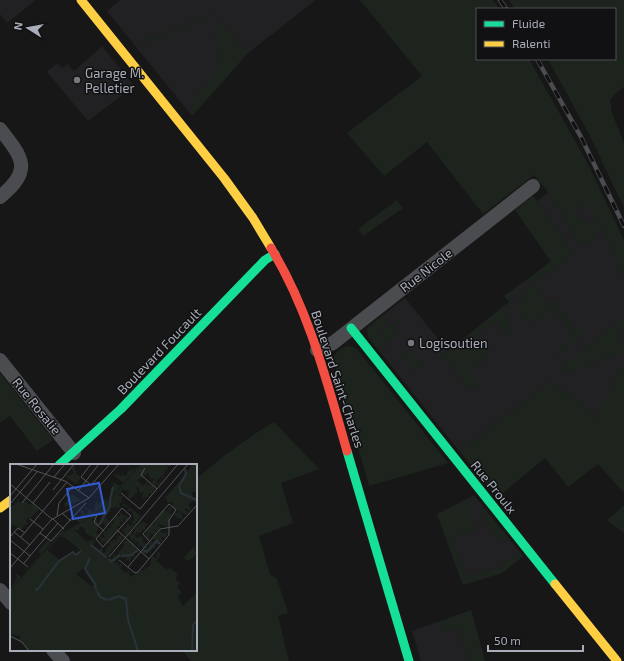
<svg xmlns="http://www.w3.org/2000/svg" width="624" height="661" font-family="'Exo 2',sans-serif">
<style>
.built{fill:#212123}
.green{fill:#1d241e;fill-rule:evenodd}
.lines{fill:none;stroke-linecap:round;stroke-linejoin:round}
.street{stroke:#4b4c50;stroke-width:14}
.fast{stroke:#16e098;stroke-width:9}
.slow{stroke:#ffcf43;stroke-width:9}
.jam{stroke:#f24e42;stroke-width:9}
.rail-casing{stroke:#4b4c4f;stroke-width:4.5}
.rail{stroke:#111113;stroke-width:3;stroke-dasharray:9;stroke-linecap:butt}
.poi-dot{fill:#757880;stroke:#111113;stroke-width:1.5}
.labels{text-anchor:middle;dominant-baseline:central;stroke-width:3;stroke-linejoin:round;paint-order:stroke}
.poi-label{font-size:13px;fill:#a8adb8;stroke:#111113;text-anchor:start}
.street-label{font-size:13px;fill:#a8adb8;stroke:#111113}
.inset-river{fill:none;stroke:#2a3239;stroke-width:2}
.inset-road{fill:none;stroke:#515357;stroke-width:1}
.view{fill:#325cd3;fill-opacity:0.15;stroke:#325cd3;stroke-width:2}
.inset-edge{fill:none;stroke:#a8adb8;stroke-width:2}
</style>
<rect width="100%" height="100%" fill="#171717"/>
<!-- built -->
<path class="built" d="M 0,0 L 36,0 L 7,23 L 0,14 Z
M 120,0 L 316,0 L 248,53 L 192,116 L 107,11 Z
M 102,46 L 134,86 L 88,121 L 47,72 L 57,63 L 62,68 L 68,64 L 74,71 Z
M 582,167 L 624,269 L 624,400 L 598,418 L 551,382 L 494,424 L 460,452 L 368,337 L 367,330 L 368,327 L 405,298 L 448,351 L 509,302 L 504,296 L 551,262 L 519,215 Z
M 474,495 L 523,556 L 502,573 L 463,585 L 437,514 Z
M 471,610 L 485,661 L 421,661 L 412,631 Z"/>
<!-- green -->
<path class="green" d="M 360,0 L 493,0 L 499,9 L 477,9 L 477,59 L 529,59 L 588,164 L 624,240 L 624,278 L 602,229 L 588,244 L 580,245 L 549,193 L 534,175 L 483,214 L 427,142 L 384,176 L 347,133 L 422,76 ZM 586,203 L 595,218 L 587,224 L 582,217 L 579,218 L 575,211 Z
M 509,0 L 624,0 L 624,87 L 614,95 L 610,100 L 612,113 L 624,143 L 624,208 L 591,138 L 548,59 L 615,59 L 615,9 L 515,9 Z
M 213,13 L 215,14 L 139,47 L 138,46 L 142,42 Z
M 220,21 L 248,53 L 192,116 L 193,103 L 196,94 L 211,80 L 219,58 L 215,40 L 216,29 Z
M 533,196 L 565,238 L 571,253 L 565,261 L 533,283 L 547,305 L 555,300 L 576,330 L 581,327 C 580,344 568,348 556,356 L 555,352 L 573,337 L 552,309 L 533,323 L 519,313 L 518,304 L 533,283 L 529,278 L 551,261 L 515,210 Z
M 397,200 L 403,208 L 363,236 L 358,229 Z
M 523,282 L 504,311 L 508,318 L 510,340 L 495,321 L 475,336 L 490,356 L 470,371 L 477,385 L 470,391 L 443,355 L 509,302 L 504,296 Z
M 382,316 L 386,316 L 390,321 L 377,332 L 388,345 L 379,350 C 374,344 365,336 368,327 Z
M 624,317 L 624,328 L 616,333 L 622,344 L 624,344 L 624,351 L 571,372 L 558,370 Z
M 399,319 L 402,322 L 393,329 L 396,333 L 395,334 L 397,337 L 388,342 L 381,332 Z
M 349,346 L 356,348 L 448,463 L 369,486 L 334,362 L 334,356 C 338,351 342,347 349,346 Z
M 410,350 L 411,352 L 413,351 L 416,354 L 414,355 L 421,364 L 414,371 L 401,355 Z
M 624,366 L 624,493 L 598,464 L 568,487 L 545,458 L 498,497 L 460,452 L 494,424 L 551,381 L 598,418 L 600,405 L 608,397 L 617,374 Z
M 0,373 L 53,440 L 37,451 L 10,416 L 0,422 Z
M 274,422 L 319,469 L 281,483 L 293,523 L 259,536 L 270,574 L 277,579 L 288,613 L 278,616 L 289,661 L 191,661 L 182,650 L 196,650 L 196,501 L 199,498 L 196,495 L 196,479 C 221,458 246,438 274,422 Z
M 475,496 C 470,510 469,515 476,529 L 452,538 L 466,577 L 498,567 L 520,553 L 523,556 L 502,573 L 463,585 L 437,514 Z
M 481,505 L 508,538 L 507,540 L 503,542 C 491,531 482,522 481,505 Z
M 624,505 L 624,533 L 607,520 Z
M 471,610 L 485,661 L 468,661 L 459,628 L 441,633 L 439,622 Z"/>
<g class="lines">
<!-- street -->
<path class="street" d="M 0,129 C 23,158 33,170 0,197
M 317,350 L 333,343 L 533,186
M 0,360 L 74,453
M 0,590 L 11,603
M 53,650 L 63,661"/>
<!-- fast -->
<path class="fast" d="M 351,328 L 555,584
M 347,451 L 409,661
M 59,465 L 121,409 L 265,260 L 275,254"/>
<!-- slow -->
<path class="slow" d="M 81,0 L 224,178 L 253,218 L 271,248
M 0,508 L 11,500
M 555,584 L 617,661"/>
<!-- jam -->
<path class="jam" d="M 271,248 C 309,310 327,382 347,451"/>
<!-- rail casing -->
<g class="rail-casing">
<path id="rail" d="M 500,0 L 506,9
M 537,59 L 581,137 L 624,226"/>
</g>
<!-- rail -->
<use href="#rail" class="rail"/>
</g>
<!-- markers -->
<g class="poi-dot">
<circle cx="77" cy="80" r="4"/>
<circle cx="411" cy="343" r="4"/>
</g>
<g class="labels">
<!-- poi labels -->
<g class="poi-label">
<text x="85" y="73">Garage M.<tspan x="85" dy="15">Pelletier</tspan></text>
<text x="419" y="343">Logisoutien</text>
</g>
<!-- street labels -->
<g class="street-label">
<text transform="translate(426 270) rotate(-38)">Rue Nicole</text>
<text transform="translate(159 351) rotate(-46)">Boulevard Foucault</text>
<text transform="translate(338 379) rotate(72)">Boulevard Saint-Charles</text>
<text transform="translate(37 406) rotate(51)">Rue Rosalie</text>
<text transform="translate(494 487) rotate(51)">Rue Proulx</text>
</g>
</g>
<!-- overview -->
<g transform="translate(10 464)">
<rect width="187" height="187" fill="#171717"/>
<path d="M 116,0 L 119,0 L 118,2 L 123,6 L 130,0 L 92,44 L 63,64 L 91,46 L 131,0 L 161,0 L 161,2 L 157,2 L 158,5 L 154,8 L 155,10 L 152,10 L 155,15 L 151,12 L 147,17 L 144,16 L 149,19 L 152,17 L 149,21 L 145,20 L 147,24 L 141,19 L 144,15 L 146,14 L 141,15 L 138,9 L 127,16 L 133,22 L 137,18 L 139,20 L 134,22 L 141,21 L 145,25 L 141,31 L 138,29 L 138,33 L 133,33 L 136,37 L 132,33 L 134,28 L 130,29 L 128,23 L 125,23 L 128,27 L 121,34 L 118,34 L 119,27 L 113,25 L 108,32 L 113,32 L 111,35 L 113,38 L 109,39 L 110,43 L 100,44 L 101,46 L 95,53 L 100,58 L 96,63 L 93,59 L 88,62 L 84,58 L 86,55 L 89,60 L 93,54 L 90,49 L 84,55 L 81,55 L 89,63 L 86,69 L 89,71 L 86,75 L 75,69 L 75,65 L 70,62 L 68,67 L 65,65 L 59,69 L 64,66 L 79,80 L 77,77 L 85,76 L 83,82 L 90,86 L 91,83 L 93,83 L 92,89 L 95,88 L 98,81 L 101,83 L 99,79 L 102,77 L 103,79 L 103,75 L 106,77 L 108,69 L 108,72 L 112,71 L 113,75 L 107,82 L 106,81 L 96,95 L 103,94 L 103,90 L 106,92 L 114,82 L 114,77 L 117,77 L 116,74 L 130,88 L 123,90 L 126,93 L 121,93 L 121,98 L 118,96 L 114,99 L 117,94 L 109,93 L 104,99 L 109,97 L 107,101 L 112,100 L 111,105 L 116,109 L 119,107 L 120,113 L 140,102 L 142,92 L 147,95 L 147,87 L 151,90 L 146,97 L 157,106 L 160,104 L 168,110 L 166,115 L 170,119 L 167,123 L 171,128 L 168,133 L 173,142 L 187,128 L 187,187 L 19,187 L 9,176 L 11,172 L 0,170 L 0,126 L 18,107 L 42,79 L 60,66 L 41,78 L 21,103 L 0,125 L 7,114 L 5,109 L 11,113 L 31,90 L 28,88 L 38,76 L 41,77 L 55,65 L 53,68 L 57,67 L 55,64 L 58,66 L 70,59 L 66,55 L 72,52 L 70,47 L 71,45 L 78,53 L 76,49 L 79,46 L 75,45 L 76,43 L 84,48 L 86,37 L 89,40 L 93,35 L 98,36 L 102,30 L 100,28 L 104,18 L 109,22 L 113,19 L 103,10 L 106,11 L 109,8 L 108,11 L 113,12 L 111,8 L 116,12 L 118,7 L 121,7 ZM 50,73 L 55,73 L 71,87 L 66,90 L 63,88 L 50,96 L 37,86 ZM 74,104 L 76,110 L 84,121 L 81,122 L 66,110 ZM 183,0 L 187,0 L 187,27 L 181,29 L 187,39 L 183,37 L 178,41 L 181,44 L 180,47 L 176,44 L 174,46 L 179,48 L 176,51 L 171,49 L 173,55 L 168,54 L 164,50 L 170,48 L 162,43 L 163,38 L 158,39 L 155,34 L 175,11 L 175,4 L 177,8 ZM 64,1 L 66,9 L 71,14 L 66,20 L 55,12 L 61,11 L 64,8 L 61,5 ZM 62,30 L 71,36 L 55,43 L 54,40 ZM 9,36 L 10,39 L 15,37 L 20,41 L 22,39 L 29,45 L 20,55 L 22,57 L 17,54 L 16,58 L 19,60 L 16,60 L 11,66 L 4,61 L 0,63 L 0,44 ZM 113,39 L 131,52 L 116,72 L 112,65 L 116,64 L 117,59 L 121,62 L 123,59 L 119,56 L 121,55 L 122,58 L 124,55 L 122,47 L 117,47 L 119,44 L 113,42 ZM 158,43 L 162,45 L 159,48 L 161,50 L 158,63 L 148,60 L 150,64 L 147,67 L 144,65 L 146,68 L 144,71 L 140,69 L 139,76 L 134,68 L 137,70 L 138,68 L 136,68 L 142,60 L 145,61 L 144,59 L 153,46 L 159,47 ZM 108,47 L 119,54 L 116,57 L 113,53 L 114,60 L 111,57 L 109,59 L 112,62 L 106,62 L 109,66 L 97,80 L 96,78 L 92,79 L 93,82 L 89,72 L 95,74 L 93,69 L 95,66 L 98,69 L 97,64 L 102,63 L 100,60 L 105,59 L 102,56 L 105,52 L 106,56 L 105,51 L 110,52 ZM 132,55 L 130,62 L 133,57 L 138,61 L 135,62 L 135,66 L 132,65 L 132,69 L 127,68 L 125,72 L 127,74 L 131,72 L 133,76 L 134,73 L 133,78 L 138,84 L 140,78 L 145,77 L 143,74 L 150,66 L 152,69 L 158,69 L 155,74 L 152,73 L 152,78 L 149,76 L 150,80 L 144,80 L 146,85 L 142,84 L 140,91 L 140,87 L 136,91 L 132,88 L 134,85 L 136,86 L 136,84 L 131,84 L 132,81 L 128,83 L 129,78 L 124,79 L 125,75 L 121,77 L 120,72 L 118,72 L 122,67 L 123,71 L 126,62 L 129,64 L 127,62 ZM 183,83 L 187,90 L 178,97 L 174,94 Z" fill="#1d241e" fill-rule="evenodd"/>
<path class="inset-river" d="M 175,5 L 176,10 L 169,22 L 171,29 L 187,36M 100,36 L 103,23M 89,61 L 100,42 L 100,36M 81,81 L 97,94M 133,86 L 137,88 L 147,77 L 150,80M 111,92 L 121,91 L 128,86M 80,94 L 75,105 L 85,120 L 86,126M 98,95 L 101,98 L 110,91M 25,125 L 27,126 L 49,97 L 63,88 L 66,91 L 71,87M 87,127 L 90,133 L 97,136M 98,136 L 109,132 L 116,135 L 118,156 L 128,187M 182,187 L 183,161 L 187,157"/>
<path class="inset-road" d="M 6,0 L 55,17 L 79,34M 81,0 L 71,13 L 81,21 L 99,1M 135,4 L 131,11 L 147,25M 44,13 L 55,0M 0,20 L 42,55M 43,26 L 64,0M 68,27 L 89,0M 111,29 L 130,45 L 168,0M 0,32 L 27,0M 12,39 L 44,0M 23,39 L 40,18M 0,40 L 27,8M 112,44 L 121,52 L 93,83 L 86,75 ZM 52,49 L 61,57M 87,51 L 84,58 L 94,67M 47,52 L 49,39 L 63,22M 20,55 L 33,65M 43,55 L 54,65M 108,67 L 139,95M 4,68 L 20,81M 30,69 L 41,77 L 76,39M 0,73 L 8,64 L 15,69M 11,73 L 57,18M 0,76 L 20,92M 0,89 L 18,103M 99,93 L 178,0M 109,96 L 125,109 L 128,108 L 159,71 L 159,56 L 166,46 L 159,40 L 133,70 L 140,78M 14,99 L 48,59M 118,103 L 150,65 L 168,62 L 187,41M 0,104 L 41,56 L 79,34 L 109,0M 0,172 L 12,178 L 19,187"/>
<path class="view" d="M 89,19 L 95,49 L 63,55 L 57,25 Z"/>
<rect width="187" height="187" class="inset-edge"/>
</g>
<!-- legend -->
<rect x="476" y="8" width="140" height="52" fill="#111113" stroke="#4d4f55"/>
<rect x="484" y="21" width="20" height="6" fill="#16e098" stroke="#4d4f55"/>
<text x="512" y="28" font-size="12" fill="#a8adb8">Fluide</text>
<rect x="484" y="41" width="20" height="6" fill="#ffcf43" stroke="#4d4f55"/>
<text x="512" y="48" font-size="12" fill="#a8adb8">Ralenti</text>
<!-- north arrow -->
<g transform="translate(28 28) rotate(281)" stroke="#111113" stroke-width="3" paint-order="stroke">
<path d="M0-3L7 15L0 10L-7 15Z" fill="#a8adb8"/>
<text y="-6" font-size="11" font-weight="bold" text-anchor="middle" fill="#a8adb8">N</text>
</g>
<!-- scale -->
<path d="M488 645v6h95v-6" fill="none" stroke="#a8adb8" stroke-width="2"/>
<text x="494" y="645" font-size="12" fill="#a8adb8" stroke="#111113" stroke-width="3" paint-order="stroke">50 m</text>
</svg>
